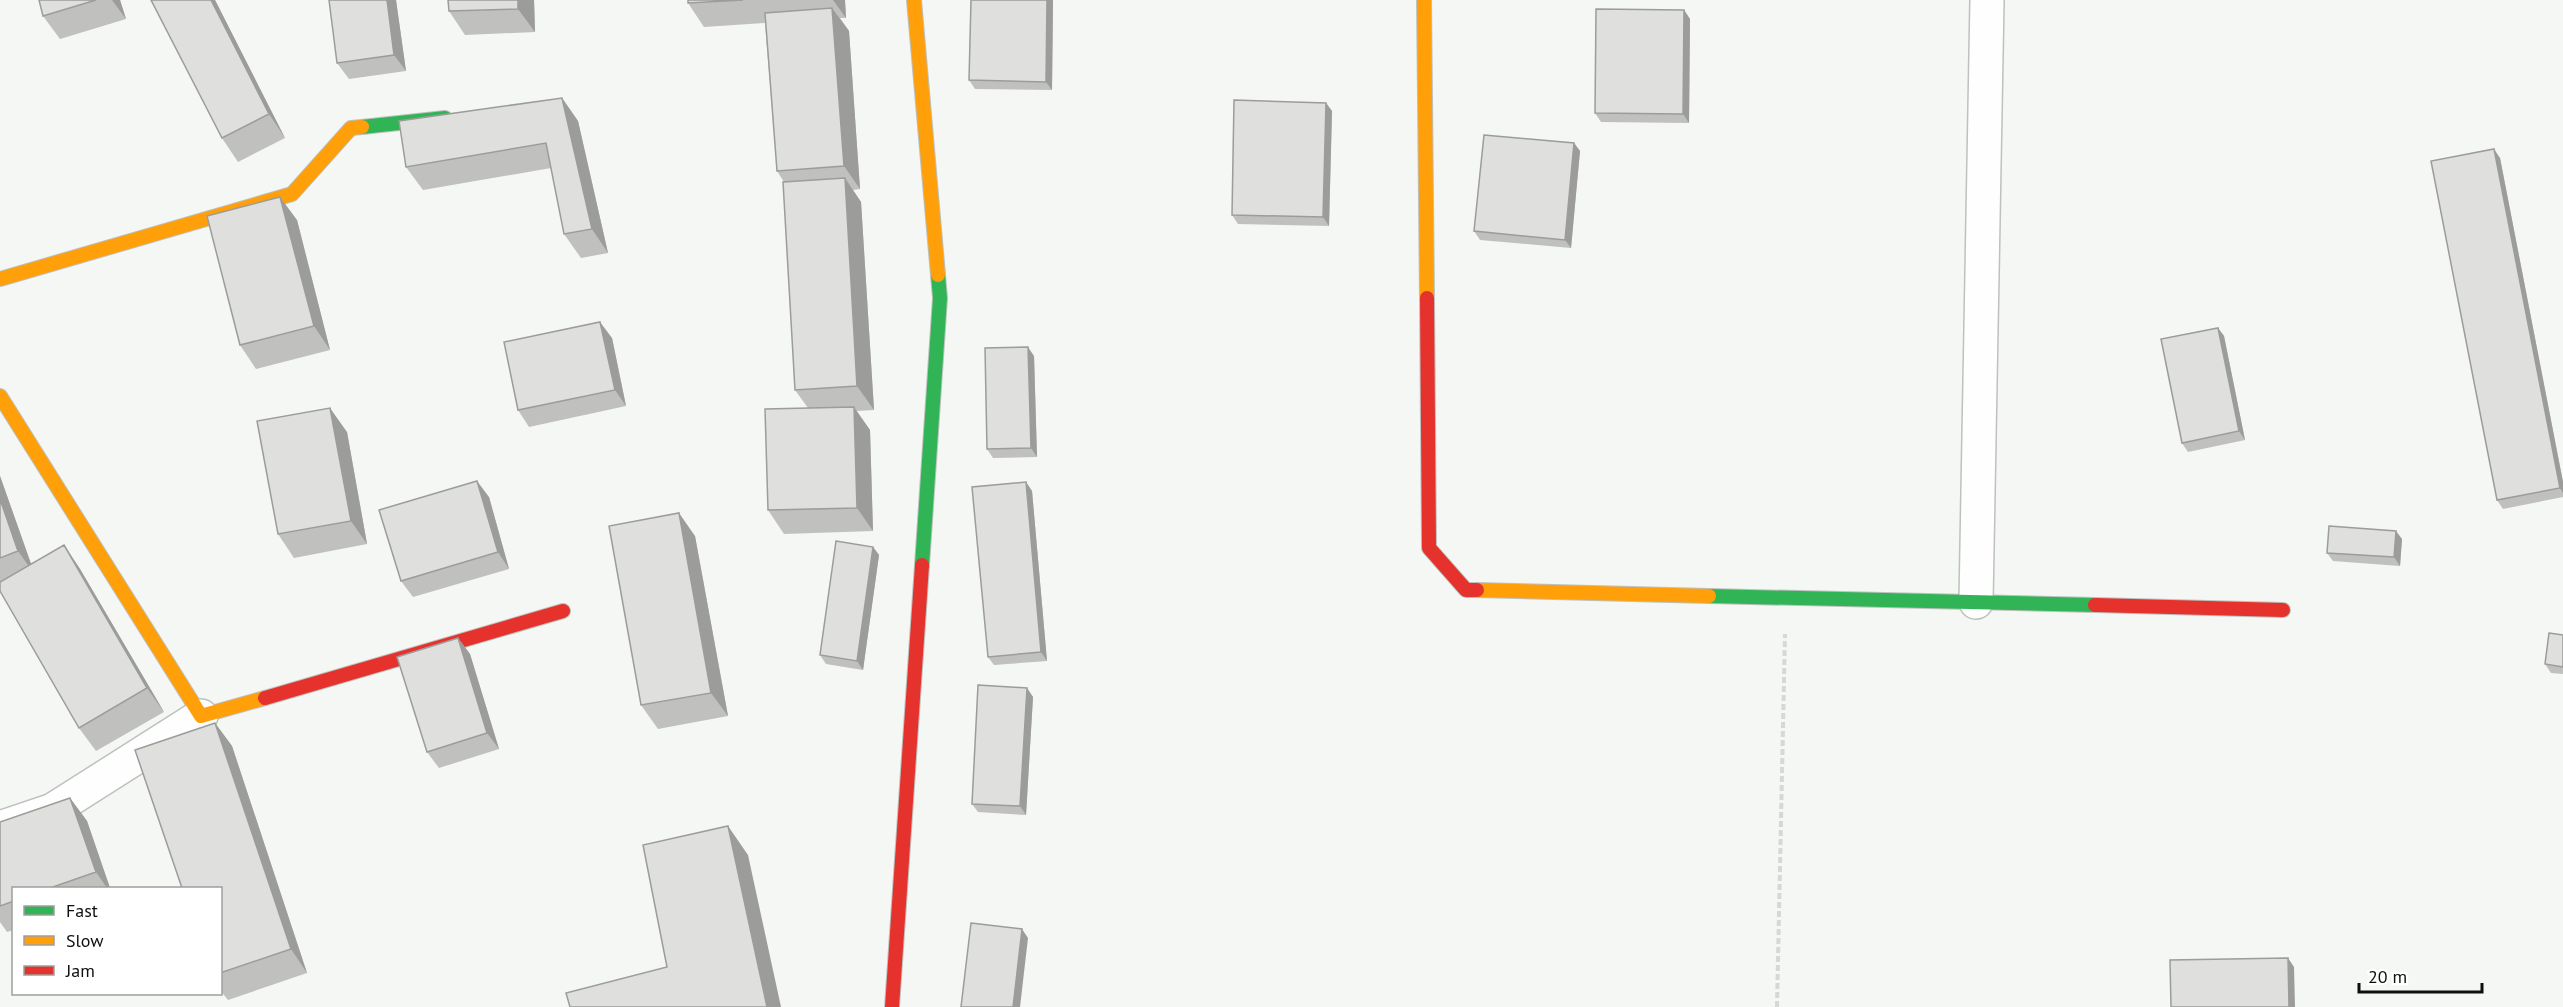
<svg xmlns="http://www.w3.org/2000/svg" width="2563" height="1007" font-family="'PT Sans',sans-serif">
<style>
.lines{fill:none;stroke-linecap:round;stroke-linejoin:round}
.street-casing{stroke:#bec1be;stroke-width:36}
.fast-casing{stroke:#bec1be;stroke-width:16}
.slow-casing{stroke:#bec1be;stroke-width:16}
.jam-casing{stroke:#bec1be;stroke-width:16}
.path{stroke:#d6d7d6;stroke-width:4;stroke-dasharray:6 3;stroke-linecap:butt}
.street{stroke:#fdfefd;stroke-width:33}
.fast{stroke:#30b455;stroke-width:14}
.slow{stroke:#ff9f0a;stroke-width:14}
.jam{stroke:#e5322d;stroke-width:14}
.wall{fill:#c0c0bf}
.shaded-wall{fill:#9c9c9b}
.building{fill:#dfdfde;stroke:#9c9c9b;stroke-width:1.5}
</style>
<rect width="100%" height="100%" fill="#f4f7f3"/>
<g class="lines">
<!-- street casing -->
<g class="street-casing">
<path id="street" d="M 1976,602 L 1987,0
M 0,828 L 53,810 L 201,716"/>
</g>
<!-- fast casing -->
<g class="fast-casing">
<path id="fast" d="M 362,127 L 445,118
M 922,565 L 940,298 L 938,275
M 1709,596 L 2095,605"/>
</g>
<!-- slow casing -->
<g class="slow-casing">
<path id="slow" d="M 914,0 L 938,275
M 1424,0 L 1427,298
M 0,279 L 292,194 L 351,128 L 362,127
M 0,396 L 201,716 L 265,698
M 1477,590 L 1709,596"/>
</g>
<!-- jam casing -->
<g class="jam-casing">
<path id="jam" d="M 1427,298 L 1429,548 L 1466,590 L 1477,590
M 2095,605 L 2283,610
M 265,698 L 563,611
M 892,1007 L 922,565"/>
</g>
<!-- path -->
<path class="path" d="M 1777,1007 L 1785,634"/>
<!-- street -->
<use href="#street" class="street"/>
<!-- fast -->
<use href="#fast" class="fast"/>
<!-- slow -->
<use href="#slow" class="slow"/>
<!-- jam -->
<use href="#jam" class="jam"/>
</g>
<!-- wall -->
<path class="wall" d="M 39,0 L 120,0 L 126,19 L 60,39 L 43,16 Z
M 215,0 L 285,138 L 238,162 L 222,138 Z
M 396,0 L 406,71 L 349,79 L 337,63 Z
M 534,0 L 535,32 L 465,35 L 449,11 Z
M 688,0 L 845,0 L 846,18 L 840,18 L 849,31 L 860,189 L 853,190 L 861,202 L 874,410 L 856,411 L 870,430 L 873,531 L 784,534 L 768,510 L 808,408 L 795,390 L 784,182 L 777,171 L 765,23 L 704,27 L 688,3 Z
M 971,0 L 1053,0 L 1052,90 L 975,89 L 969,80 Z
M 1684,10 L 1690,19 L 1689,123 L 1601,122 L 1595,113 Z
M 562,98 L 578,121 L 608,253 L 581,258 L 564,234 L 551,168 L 423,190 L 406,167 Z
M 1326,103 L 1332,111 L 1329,226 L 1238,224 L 1232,215 Z
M 1574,143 L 1580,151 L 1571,248 L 1480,240 L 1474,231 Z
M 2500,158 L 2563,482 L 2563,497 L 2503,509 L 2497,500 Z
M 297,220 L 330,350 L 256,369 L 240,345 Z
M 2218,328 L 2224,336 L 2245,440 L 2188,452 L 2182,443 Z
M 612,338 L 626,406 L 529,427 L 518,410 Z
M 1034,356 L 1037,457 L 993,458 L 987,449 Z
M 347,432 L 367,544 L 294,558 L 278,534 Z
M 0,476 L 31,564 L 64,545 L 80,569 L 164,712 L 96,751 L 79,728 L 0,591 Z
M 1026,482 L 1032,491 L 1047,661 L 994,665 L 988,657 Z
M 489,497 L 509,569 L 413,597 L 401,581 Z
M 695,536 L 728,716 L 658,729 L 641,705 Z
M 2402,539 L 2400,566 L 2333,561 L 2327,553 Z
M 873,547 L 879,555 L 863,670 L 826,664 L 820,655 Z
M 2563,635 L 2563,674 L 2551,673 L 2545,664 Z
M 458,638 L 470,654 L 499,749 L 439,768 L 427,752 Z
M 1027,688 L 1033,697 L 1026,815 L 978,812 L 972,804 Z
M 215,723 L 232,746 L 307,973 L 228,1000 L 220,990 L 220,888 Z
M 70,798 L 87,821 L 110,888 L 14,888 L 14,930 L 7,932 L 0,922 L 0,822 Z"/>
<!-- shaded-wall -->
<path class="shaded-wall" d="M 112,0 L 120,0 L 126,19 Z
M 211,0 L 215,0 L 285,138 L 269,114 Z
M 387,0 L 396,0 L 406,71 L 394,55 Z
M 518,0 L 534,0 L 535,32 L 518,9 Z
M 833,0 L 845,0 L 846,18 Z
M 1047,0 L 1053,0 L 1052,90 L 1046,82 Z
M 832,8 L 849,31 L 860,189 L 844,166 Z
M 1684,10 L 1690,19 L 1689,123 L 1683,114 Z
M 562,98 L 578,121 L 608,253 L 592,229 Z
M 1326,103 L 1332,111 L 1329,226 L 1323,217 Z
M 1574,143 L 1580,151 L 1571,248 L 1565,240 Z
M 2494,149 L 2500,158 L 2563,482 L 2563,493 L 2560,488 Z
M 845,178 L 861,202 L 874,410 L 857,386 Z
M 280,197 L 297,220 L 330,350 L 314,326 Z
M 600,322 L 612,338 L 626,406 L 615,390 Z
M 2218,328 L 2224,336 L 2245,440 L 2239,431 Z
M 1028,347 L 1034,356 L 1037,457 L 1031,448 Z
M 854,407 L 870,430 L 873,531 L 857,508 Z
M 330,408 L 347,432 L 367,544 L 351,521 Z
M 0,476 L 35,575 L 18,551 L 0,499 Z
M 477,481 L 489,497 L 509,569 L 498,552 Z
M 1026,482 L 1032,491 L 1047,661 L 1041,652 Z
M 679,513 L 695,536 L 728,716 L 711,693 Z
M 2396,531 L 2402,539 L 2400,566 L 2394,557 Z
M 64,545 L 80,569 L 164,712 L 147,688 Z
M 873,547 L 879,555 L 863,670 L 857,661 Z
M 458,638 L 470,654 L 499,749 L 487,733 Z
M 1027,688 L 1033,697 L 1026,815 L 1020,806 Z
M 215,723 L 232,746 L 307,973 L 291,949 Z
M 70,798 L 87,821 L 110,888 L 107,888 L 96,872 Z
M 728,826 L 748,855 L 781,1007 L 767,1007 Z
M 1022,929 L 1028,938 L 1020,1007 L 1013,1007 Z
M 2288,958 L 2294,967 L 2295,1007 L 2289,1007 Z"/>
<!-- building -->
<path class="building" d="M 39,0 L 96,0 L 43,16 Z
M 151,0 L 211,0 L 269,114 L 222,138 Z
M 329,0 L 387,0 L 394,55 L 337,63 Z
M 448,0 L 518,0 L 518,9 L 449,11 Z
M 688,0 L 743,0 L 688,3 Z
M 971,0 L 1047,0 L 1046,82 L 969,80 Z
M 832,8 L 844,166 L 777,171 L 765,13 Z
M 1596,9 L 1684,10 L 1683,114 L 1595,113 Z
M 562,98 L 592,229 L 564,234 L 546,143 L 406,167 L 399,121 Z
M 1234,100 L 1326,103 L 1323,217 L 1232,215 Z
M 1484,135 L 1574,143 L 1565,240 L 1474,231 Z
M 2494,149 L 2560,488 L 2497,500 L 2431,161 Z
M 845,178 L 857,386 L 795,390 L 783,182 Z
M 280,197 L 314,326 L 240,345 L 207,216 Z
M 600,322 L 615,390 L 518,410 L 504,342 Z
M 2218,328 L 2239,431 L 2182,443 L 2161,339 Z
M 1028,347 L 1031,448 L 987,449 L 985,348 Z
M 854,407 L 857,508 L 768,510 L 765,409 Z
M 330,408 L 351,521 L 278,534 L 257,421 Z
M 477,481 L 498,552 L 401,581 L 379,510 Z
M 1026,482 L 1041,652 L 988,657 L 972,487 Z
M 0,499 L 18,551 L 0,558 Z
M 679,513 L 711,693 L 641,705 L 609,526 Z
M 2329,526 L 2396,531 L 2394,557 L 2327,553 Z
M 836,541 L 873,547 L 857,661 L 820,655 Z
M 64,545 L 147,688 L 79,728 L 0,591 L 0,582 Z
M 2549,633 L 2563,635 L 2563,667 L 2545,664 Z
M 458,638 L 487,733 L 427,752 L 397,657 Z
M 978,685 L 1027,688 L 1020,806 L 972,804 Z
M 215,723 L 291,949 L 220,973 L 220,888 L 182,888 L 135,750 Z
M 70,798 L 96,872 L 50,888 L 14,888 L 14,901 L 0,906 L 0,822 Z
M 728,826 L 767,1007 L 570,1007 L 566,993 L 667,967 L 643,845 Z
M 971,923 L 1022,929 L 1013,1007 L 961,1007 Z
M 2288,958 L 2289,1007 L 2171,1007 L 2170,960 Z"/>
<!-- legend -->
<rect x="12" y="887" width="210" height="108" fill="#ffffff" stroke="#9e9f9e" stroke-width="1.5"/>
<rect x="24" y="906" width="30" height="9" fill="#30b455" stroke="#9e9f9e" stroke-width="1.5"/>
<text x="66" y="917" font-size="18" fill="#0d0f0c">Fast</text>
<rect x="24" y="936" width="30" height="9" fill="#ff9f0a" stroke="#9e9f9e" stroke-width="1.5"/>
<text x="66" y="947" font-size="18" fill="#0d0f0c">Slow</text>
<rect x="24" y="966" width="30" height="9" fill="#e5322d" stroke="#9e9f9e" stroke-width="1.5"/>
<text x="66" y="977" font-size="18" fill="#0d0f0c">Jam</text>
<!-- scale -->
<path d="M2359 983v9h123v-9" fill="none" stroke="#0d0f0c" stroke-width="3"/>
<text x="2368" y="983" font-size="18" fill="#0d0f0c" stroke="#ffffff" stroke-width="4.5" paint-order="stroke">20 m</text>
</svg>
